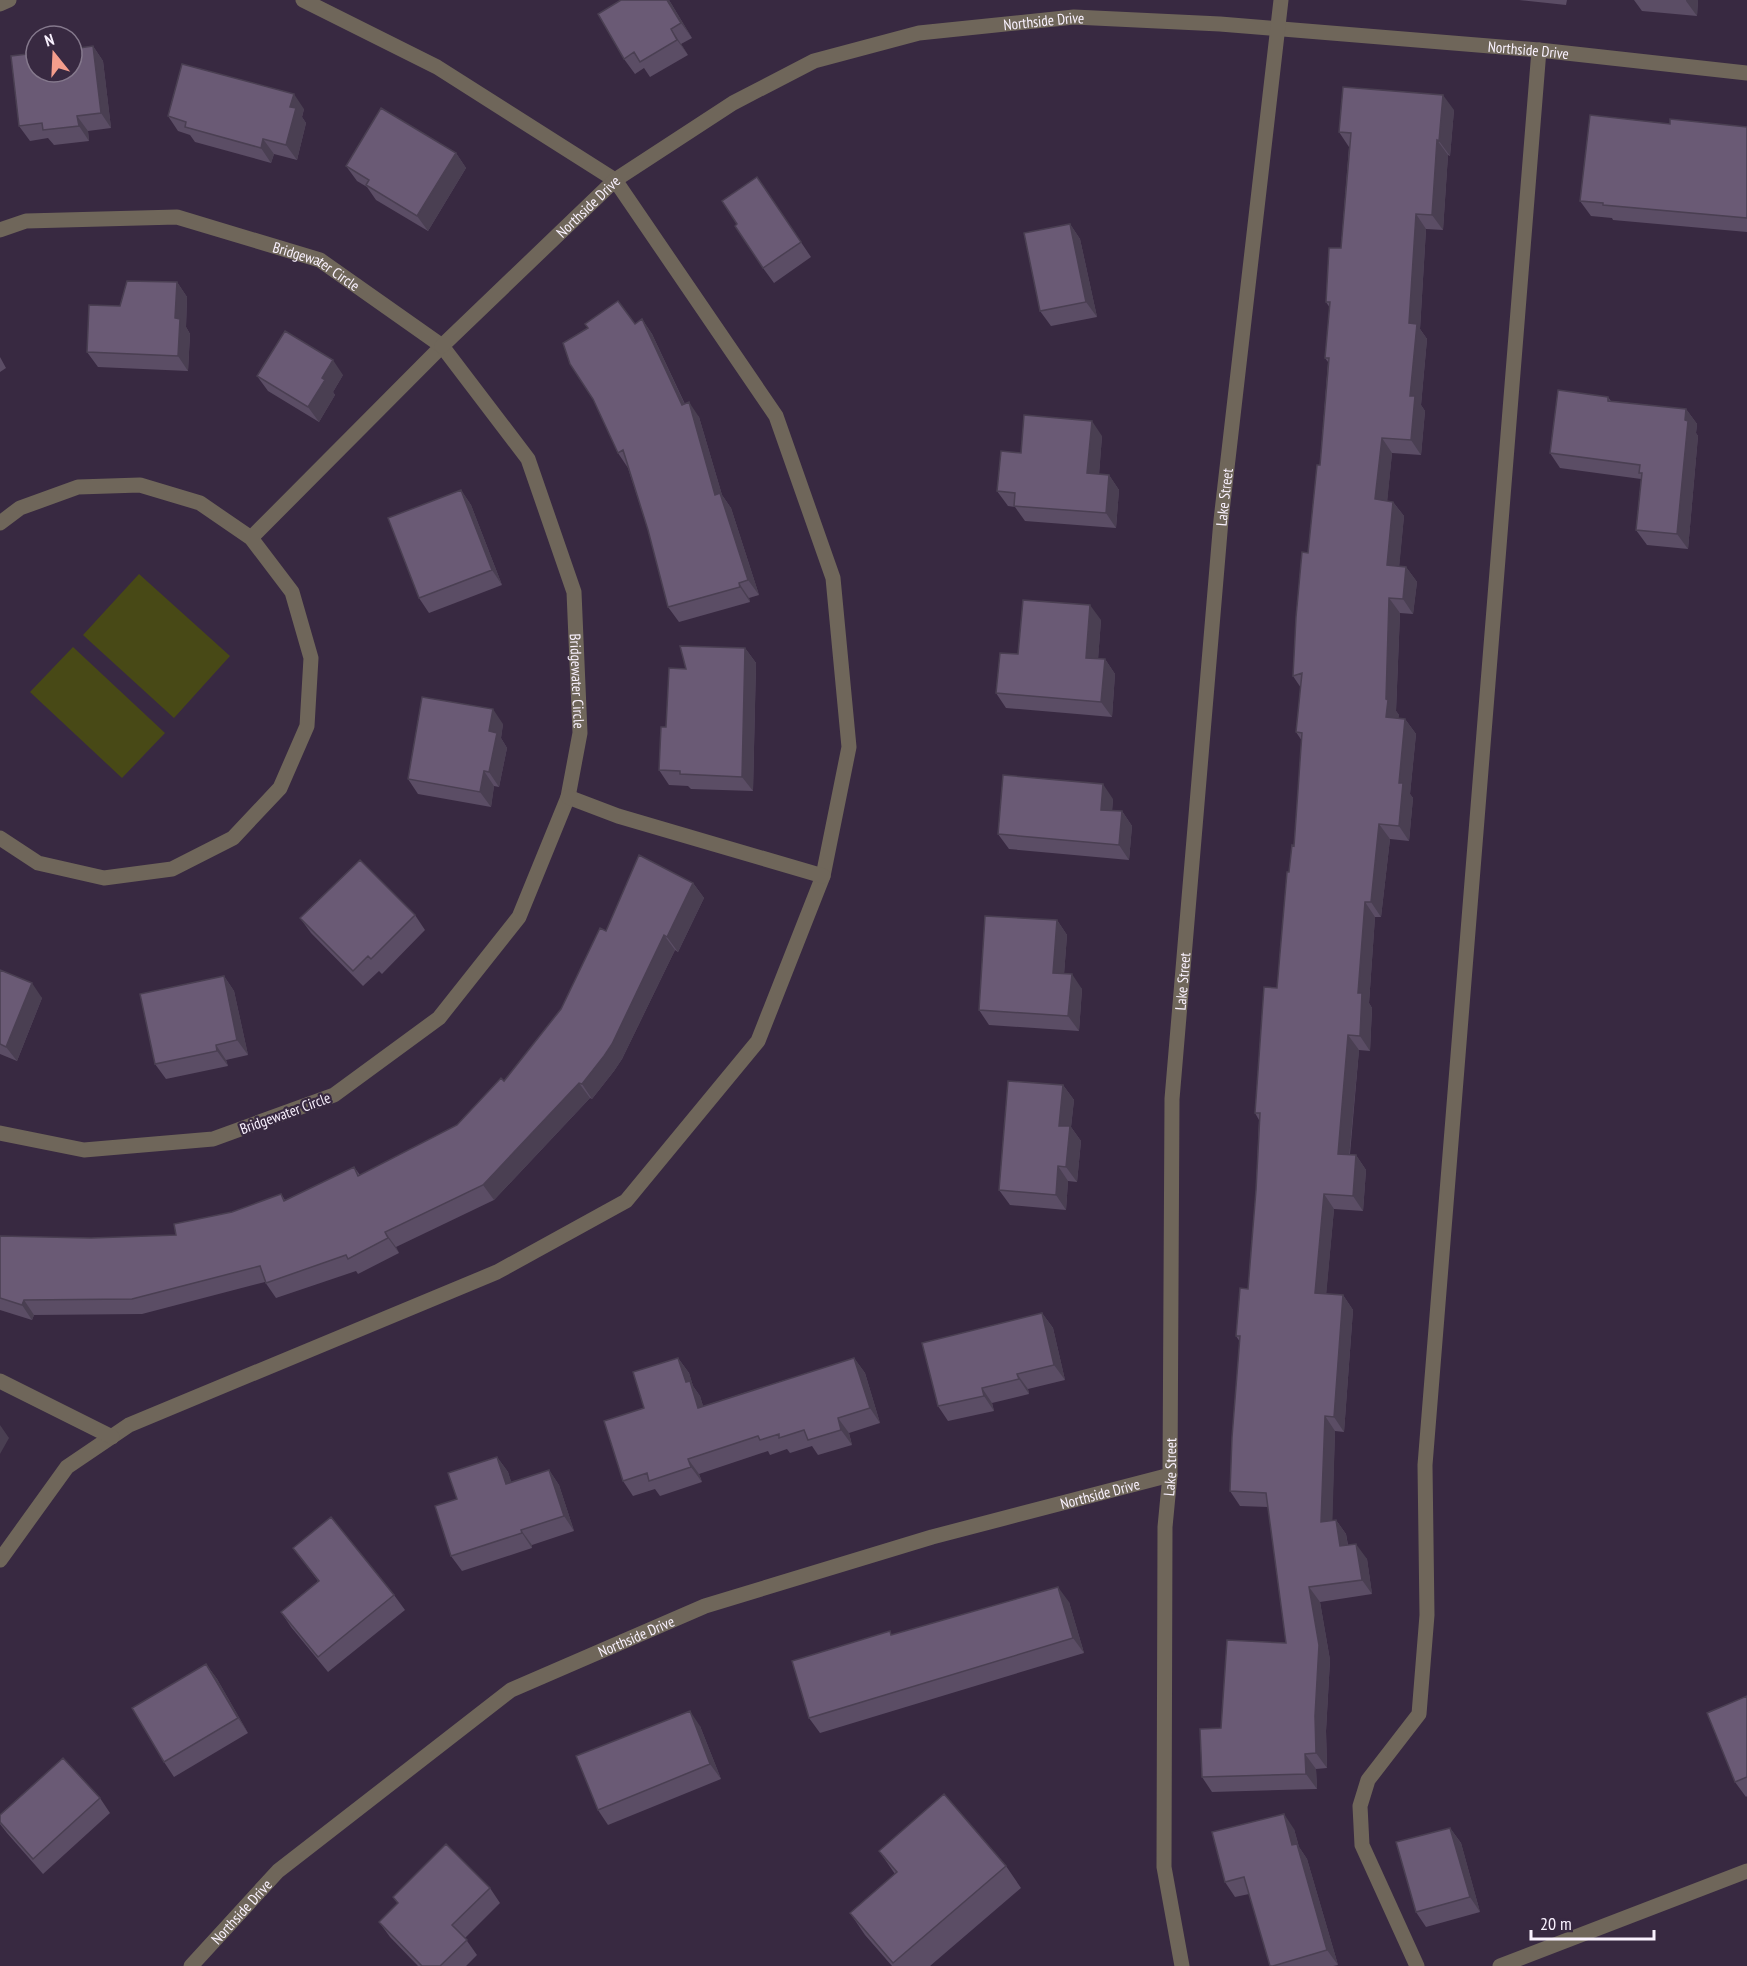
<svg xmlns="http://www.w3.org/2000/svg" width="1747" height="1966" font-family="'PT Sans Narrow',sans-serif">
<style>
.park{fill:#484916}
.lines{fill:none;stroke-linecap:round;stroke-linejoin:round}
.lane{stroke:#6f665a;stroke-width:15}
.street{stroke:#6f665a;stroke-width:15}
.wall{fill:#5b4d65}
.shaded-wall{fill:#4a3f52}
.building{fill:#6a5a75;stroke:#4a3f52;stroke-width:1.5}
.labels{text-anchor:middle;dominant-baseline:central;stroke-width:4.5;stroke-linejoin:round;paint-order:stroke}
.street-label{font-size:15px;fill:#f9f1fe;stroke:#382941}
</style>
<rect width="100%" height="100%" fill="#382941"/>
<!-- park -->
<path class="park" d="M 139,574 L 230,656 L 174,718 L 83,635 Z
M 73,647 L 165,733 L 122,778 L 30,692 Z"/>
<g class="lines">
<!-- lane -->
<path class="lane" d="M 0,4 L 9,0
M 0,523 L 20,508 L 78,487 L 140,485 L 200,503 L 251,538 L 292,592 L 311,658 L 307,726 L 280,788 L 233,838 L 172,869 L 104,878 L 38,863 L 0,838
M 251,538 L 442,346
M 0,1560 L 67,1467 L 129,1425 L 497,1272 L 626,1201 L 758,1041 L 823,876 L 849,747 L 833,578 L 776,416 L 615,180 L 437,67 L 303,0"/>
<!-- street -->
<g class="street">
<path id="s1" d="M 0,230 L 26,221 L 177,217 L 320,260 L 442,346 L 528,459 L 574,592 L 580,733 L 568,797 L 519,917 L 439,1018 L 334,1095 L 213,1139 L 84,1150 L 0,1133"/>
<path id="s2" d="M 442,346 L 615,180 L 733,103 L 814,61 L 919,33 L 1074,17 L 1220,24 L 1539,50 L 1747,73"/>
<path d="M 568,797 L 618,816 L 823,876"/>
<path d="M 0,1381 L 112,1437"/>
<path id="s3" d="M 191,1966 L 278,1871 L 511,1690 L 705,1606 L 932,1537 L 1170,1475"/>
<path id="s4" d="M 1182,1966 L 1164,1867 L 1165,1527 L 1170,1475 L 1172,1099 L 1221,520 L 1281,0"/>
<path d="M 1417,1966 L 1362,1845 L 1360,1806 L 1368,1780 L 1419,1714 L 1427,1615 L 1425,1465 L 1539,50"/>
<path d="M 1500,1966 L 1747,1871"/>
</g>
</g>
<!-- wall -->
<path class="wall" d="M 621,0 L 669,0 L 692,38 L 681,44 L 688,55 L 650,77 L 644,68 L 635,74 L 624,59 Z
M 1519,0 L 1567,0 L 1566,5 Z
M 1634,0 L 1698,0 L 1697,16 L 1642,11 Z
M 93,46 L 103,61 L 111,128 L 88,131 L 89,141 L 54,145 L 48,138 L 30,141 L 19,126 Z
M 304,109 L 302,117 L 306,123 L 297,160 L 274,154 L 271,163 L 195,142 L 190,135 L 178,131 L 168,116 Z
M 1454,110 L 1450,156 L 1448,155 L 1443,230 L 1426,229 L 1420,329 L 1427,339 L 1421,405 L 1425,411 L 1421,455 L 1392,453 L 1387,501 L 1393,502 L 1404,516 L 1399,566 L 1406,567 L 1417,582 L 1413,614 L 1400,613 L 1396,711 L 1399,715 L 1398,718 L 1405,719 L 1416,734 L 1410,794 L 1413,798 L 1409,841 L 1390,839 L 1381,917 L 1375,917 L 1369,1003 L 1372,1008 L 1370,1051 L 1359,1050 L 1350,1154 L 1356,1155 L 1366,1170 L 1363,1211 L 1334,1209 L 1326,1294 L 1343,1295 L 1353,1310 L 1344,1432 L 1335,1431 L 1332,1520 L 1336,1520 L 1346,1534 L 1348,1545 L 1367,1559 L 1372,1594 L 1320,1602 L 1330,1660 L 1326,1731 L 1327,1768 L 1316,1769 L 1317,1789 L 1212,1792 L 1202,1777 L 1221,1728 L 1286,1643 L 1268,1507 L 1240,1506 L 1230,1491 L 1240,1342 L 1236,1336 L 1248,1289 L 1256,1190 L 1259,1120 L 1255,1113 L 1277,988 L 1294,846 L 1302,741 L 1296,732 L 1301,688 L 1293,676 L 1320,465 L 1328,362 L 1325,358 L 1330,308 L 1326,302 L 1341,248 L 1349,147 L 1339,132 Z
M 1670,124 L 1747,127 L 1747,232 L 1613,220 L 1612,218 L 1591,216 L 1580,201 Z
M 456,153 L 466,168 L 428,231 L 376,200 L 367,187 L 357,181 L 346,166 Z
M 757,177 L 811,257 L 774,283 L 763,268 L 737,224 Z
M 1070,224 L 1080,239 L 1097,317 L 1051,326 L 1040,311 Z
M 177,282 L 187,297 L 186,327 L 190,334 L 188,371 L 98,367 L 87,352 Z
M 642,319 L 652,334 L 685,404 L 699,417 L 722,495 L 731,508 L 759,595 L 749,598 L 750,602 L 679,622 L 668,607 L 648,530 L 628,468 L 618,453 L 635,324 Z
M 0,357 L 6,368 L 0,372 Z
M 343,375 L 333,392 L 335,395 L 319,422 L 268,391 L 257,376 Z
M 1608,397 L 1611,401 L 1686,409 L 1697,424 L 1696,433 L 1698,436 L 1688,549 L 1647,545 L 1636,530 L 1641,479 L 1560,468 L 1550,453 Z
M 1102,436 L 1099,474 L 1109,475 L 1119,490 L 1116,528 L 1025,521 L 1015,507 L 1008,506 L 997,491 L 1021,453 Z
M 461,490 L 471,505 L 502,585 L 429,613 L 419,598 Z
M 1101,620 L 1098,659 L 1105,659 L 1115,674 L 1112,717 L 1006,708 L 996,693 L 1018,654 Z
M 745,648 L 756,663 L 753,791 L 691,789 L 688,786 L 669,785 L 659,770 L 666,727 L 686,669 Z
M 503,724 L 501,738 L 507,748 L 499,787 L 494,786 L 491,807 L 418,794 L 408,779 Z
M 1113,799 L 1112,811 L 1122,811 L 1132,826 L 1129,860 L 1009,849 L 998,834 Z
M 693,883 L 704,898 L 678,952 L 675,950 L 622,1059 L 614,1071 L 592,1099 L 590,1098 L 494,1200 L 396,1247 L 399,1253 L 358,1274 L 356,1271 L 276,1298 L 265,1282 L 142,1314 L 34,1315 L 32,1320 L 0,1310 L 0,1237 L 91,1238 L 176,1235 L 232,1212 L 281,1194 L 285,1200 L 354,1167 L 360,1175 L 457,1125 L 504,1081 L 561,1009 L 606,931 Z
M 415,915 L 425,930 L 382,974 L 379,971 L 363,986 L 311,933 L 300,918 Z
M 1057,920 L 1067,935 L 1064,974 L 1082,989 L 1079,1031 L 989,1025 L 979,1010 Z
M 0,970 L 42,998 L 17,1061 L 0,1054 Z
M 224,976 L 234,991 L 248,1055 L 226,1060 L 228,1066 L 166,1079 L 155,1064 Z
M 1063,1085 L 1074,1100 L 1071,1127 L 1081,1141 L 1077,1182 L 1068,1181 L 1066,1210 L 1010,1205 L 999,1190 Z
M 1042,1313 L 1053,1328 L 1065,1380 L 1028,1389 L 1029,1394 L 992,1403 L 994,1411 L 948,1421 L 938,1406 Z
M 678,1358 L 689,1373 L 693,1386 L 700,1396 L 703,1406 L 854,1358 L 865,1373 L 880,1423 L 849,1433 L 852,1445 L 818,1455 L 812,1446 L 790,1453 L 787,1449 L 770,1455 L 768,1451 L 699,1474 L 702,1482 L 660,1496 L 655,1489 L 633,1496 L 623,1481 L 644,1408 Z
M 497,1457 L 508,1472 L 511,1482 L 549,1470 L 559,1485 L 574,1531 L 532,1545 L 532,1548 L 462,1571 L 451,1556 L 457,1499 Z
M 293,1548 L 394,1595 L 405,1610 L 328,1672 L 291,1627 L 281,1612 L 318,1581 Z
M 1069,1602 L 1084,1653 L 820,1733 L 809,1718 L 893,1635 Z
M 206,1664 L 217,1679 L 248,1733 L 174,1777 L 164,1762 Z
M 1747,1696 L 1747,1796 L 1746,1797 L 1735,1782 Z
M 700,1726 L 721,1779 L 608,1825 L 598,1810 Z
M 100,1798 L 110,1813 L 43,1874 L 7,1833 L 0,1824 L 0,1815 Z
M 1450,1828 L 1461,1843 L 1480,1912 L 1426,1927 L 1416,1912 Z
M 1294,1829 L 1299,1847 L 1307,1859 L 1338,1965 L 1333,1966 L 1270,1966 L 1249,1894 L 1235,1897 L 1225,1882 Z
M 879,1851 L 1006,1866 L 1021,1888 L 930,1966 L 892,1966 L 865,1935 L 850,1913 L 895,1874 Z
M 490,1888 L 500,1903 L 465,1938 L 477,1955 L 466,1966 L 418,1966 L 390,1937 L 379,1922 L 398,1904 L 393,1897 Z"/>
<!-- shaded-wall -->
<path class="shaded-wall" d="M 667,0 L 669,0 L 692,38 L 681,23 Z
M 1686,0 L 1698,0 L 1697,16 L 1686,1 Z
M 671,29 L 681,44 L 688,55 L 677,40 Z
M 93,46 L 103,61 L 111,128 L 101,113 Z
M 294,94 L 304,109 L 302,117 L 306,123 L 297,160 L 286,145 L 290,107 Z
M 1443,95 L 1454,110 L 1450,156 L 1439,141 Z
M 77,116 L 88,131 L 89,141 L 79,126 Z
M 263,139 L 274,154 L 271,163 L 261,148 Z
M 1437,140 L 1448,155 L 1443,230 L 1432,215 Z
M 456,153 L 466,168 L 428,231 L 417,216 Z
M 1416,214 L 1426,229 L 1420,329 L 1427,339 L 1421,405 L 1425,411 L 1421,455 L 1411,440 L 1409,323 Z
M 1070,224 L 1080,239 L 1097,317 L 1086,302 Z
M 177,282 L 187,297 L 186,327 L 190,334 L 188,371 L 178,356 L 175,318 Z
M 642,319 L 652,334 L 692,420 L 682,405 Z
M 333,360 L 343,375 L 333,392 L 335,395 L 319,422 L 308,407 L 322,378 Z
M 689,402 L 699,417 L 722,495 L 731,508 L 759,595 L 748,580 L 715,495 Z
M 1686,409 L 1697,424 L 1696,433 L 1698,436 L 1688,549 L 1677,534 Z
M 1092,421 L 1102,436 L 1098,488 L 1087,473 Z
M 1382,438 L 1392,453 L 1386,514 L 1375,499 Z
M 1109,475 L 1119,490 L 1116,528 L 1106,513 Z
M 461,490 L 471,505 L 502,585 L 492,570 Z
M 1393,502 L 1404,516 L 1398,580 L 1387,565 Z
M 1406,567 L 1417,582 L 1413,614 L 1403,599 Z
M 739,583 L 749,598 L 750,602 L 740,587 Z
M 1389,598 L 1400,613 L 1396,711 L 1399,715 L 1397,732 L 1386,717 L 1386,699 Z
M 1090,605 L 1101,620 L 1097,673 L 1086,658 Z
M 745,648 L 756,663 L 753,791 L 742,777 Z
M 1105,659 L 1115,674 L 1112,717 L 1101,702 Z
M 493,709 L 503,724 L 501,738 L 507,748 L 499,787 L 489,772 L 489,731 Z
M 1405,719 L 1416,734 L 1410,794 L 1413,798 L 1409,841 L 1399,826 L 1399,783 Z
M 484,771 L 494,786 L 491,807 L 480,792 Z
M 1103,784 L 1113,799 L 1111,824 L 1101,810 Z
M 1122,811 L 1132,826 L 1129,860 L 1119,845 Z
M 1379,824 L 1390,839 L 1381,917 L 1371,902 Z
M 693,883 L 704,898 L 678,952 L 667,937 Z
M 1365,902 L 1375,917 L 1369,1003 L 1372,1008 L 1370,1051 L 1360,1036 L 1358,993 Z
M 1057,920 L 1067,935 L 1063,988 L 1053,973 Z
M 664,935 L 675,950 L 622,1059 L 614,1071 L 592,1099 L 582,1084 Z
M 1072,974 L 1082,989 L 1079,1031 L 1068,1016 Z
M 224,976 L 234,991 L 248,1055 L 237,1040 Z
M 32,983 L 42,998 L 17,1061 L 6,1047 Z
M 1348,1035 L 1359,1050 L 1348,1169 L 1338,1154 Z
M 216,1045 L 226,1060 L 228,1066 L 217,1051 Z
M 579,1083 L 590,1098 L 494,1200 L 483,1185 Z
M 1063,1085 L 1074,1100 L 1071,1127 L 1081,1141 L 1077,1182 L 1066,1167 L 1059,1126 Z
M 1356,1155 L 1366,1170 L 1363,1211 L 1353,1196 Z
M 1058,1166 L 1068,1181 L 1066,1210 L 1056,1195 Z
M 1324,1194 L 1334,1209 L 1325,1308 L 1315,1293 Z
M 385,1232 L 396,1247 L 399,1253 L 388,1238 Z
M 1343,1295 L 1353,1310 L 1344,1432 L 1334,1417 Z
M 24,1300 L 34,1315 L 32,1320 L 22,1305 Z
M 1042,1313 L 1053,1328 L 1065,1380 L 1054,1365 Z
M 678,1358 L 689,1373 L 693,1386 L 700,1396 L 708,1423 L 698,1408 L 686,1382 Z
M 854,1358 L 865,1373 L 880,1423 L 870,1408 Z
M 1017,1374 L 1028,1389 L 1029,1394 L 1019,1379 Z
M 982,1388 L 992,1403 L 994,1411 L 984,1396 Z
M 1325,1416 L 1335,1431 L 1332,1537 L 1321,1522 Z
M 838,1418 L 849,1433 L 852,1445 L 841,1430 Z
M 0,1425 L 9,1438 L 0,1454 Z
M 497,1457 L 508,1472 L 517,1499 L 506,1484 Z
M 688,1459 L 699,1474 L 702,1482 L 691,1467 Z
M 549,1470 L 559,1485 L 574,1531 L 564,1516 Z
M 1336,1520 L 1346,1534 L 1350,1561 L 1340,1546 Z
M 521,1530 L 532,1545 L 532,1548 L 522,1533 Z
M 1356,1544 L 1367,1559 L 1372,1594 L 1362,1580 Z
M 1058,1587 L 1069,1602 L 1084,1653 L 1073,1638 Z
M 1309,1587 L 1320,1602 L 1330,1660 L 1326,1731 L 1327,1768 L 1316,1753 Z
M 206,1664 L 217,1679 L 248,1733 L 238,1718 Z
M 690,1711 L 700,1726 L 721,1779 L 710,1764 Z
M 1305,1754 L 1316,1769 L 1317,1789 L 1306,1774 Z
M 1284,1814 L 1294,1829 L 1299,1847 L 1307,1859 L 1338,1965 L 1327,1950 L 1292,1845 Z
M 1450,1828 L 1461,1843 L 1480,1912 L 1470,1897 Z"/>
<!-- building -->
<path class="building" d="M 621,0 L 667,0 L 681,23 L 671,29 L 677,40 L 640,62 L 634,52 L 624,59 L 598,14 Z
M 93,46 L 101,113 L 77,116 L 79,126 L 43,130 L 42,123 L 19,126 L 11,56 L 36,53 L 36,72 L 72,72 L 72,49 Z
M 182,64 L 294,94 L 290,107 L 296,108 L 286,145 L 263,139 L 261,148 L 185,127 L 186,122 L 168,116 Z
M 1343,87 L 1443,95 L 1439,141 L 1437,140 L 1432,215 L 1416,214 L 1409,323 L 1417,324 L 1410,396 L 1415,396 L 1411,440 L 1382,438 L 1375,499 L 1393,502 L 1387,565 L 1406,567 L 1403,599 L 1389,598 L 1386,699 L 1388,700 L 1386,717 L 1405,719 L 1399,783 L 1403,783 L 1399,826 L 1379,824 L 1371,902 L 1365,902 L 1358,993 L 1362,993 L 1360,1036 L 1348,1035 L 1338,1154 L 1356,1155 L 1353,1196 L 1324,1194 L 1315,1293 L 1343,1295 L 1334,1417 L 1325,1416 L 1321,1522 L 1336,1520 L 1340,1546 L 1356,1544 L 1362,1580 L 1309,1587 L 1319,1645 L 1315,1716 L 1316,1753 L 1305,1754 L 1306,1774 L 1202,1777 L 1200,1729 L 1221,1728 L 1227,1640 L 1286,1643 L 1266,1493 L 1230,1491 L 1232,1437 L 1240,1336 L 1236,1336 L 1240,1288 L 1248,1289 L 1256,1190 L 1260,1113 L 1255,1113 L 1264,987 L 1277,988 L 1287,872 L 1289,872 L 1292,845 L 1294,846 L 1302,733 L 1296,732 L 1302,673 L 1293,676 L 1296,617 L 1302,552 L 1308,553 L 1317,465 L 1320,465 L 1329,358 L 1325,358 L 1330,302 L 1326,302 L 1329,248 L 1341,248 L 1351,133 L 1339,132 Z
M 381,108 L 456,153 L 417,216 L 366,185 L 369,180 L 346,166 Z
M 1590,115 L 1670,124 L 1670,119 L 1747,127 L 1747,218 L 1603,205 L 1603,203 L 1580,201 Z
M 757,177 L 801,242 L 763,268 L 735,226 L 737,224 L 722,201 Z
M 1070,224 L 1086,302 L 1040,311 L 1024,233 Z
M 127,281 L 177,282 L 175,318 L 180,319 L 178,356 L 87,352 L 89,305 L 120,306 Z
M 618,301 L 635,324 L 642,319 L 682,405 L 689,402 L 715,495 L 720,493 L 748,580 L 739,583 L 740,587 L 668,607 L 648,530 L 623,450 L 618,453 L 593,399 L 570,364 L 563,343 L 588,328 L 585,324 Z
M 285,331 L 333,360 L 322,378 L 325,380 L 308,407 L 257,376 Z
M 1558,390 L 1608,397 L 1608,401 L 1686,409 L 1685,420 L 1688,421 L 1677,534 L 1636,530 L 1642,473 L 1639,473 L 1640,465 L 1550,453 Z
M 1024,415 L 1092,421 L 1087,473 L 1109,475 L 1106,513 L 1014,506 L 1015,493 L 997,491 L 1001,451 L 1021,453 Z
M 461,490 L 492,570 L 419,598 L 388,518 Z
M 1023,600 L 1090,605 L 1086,658 L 1105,659 L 1101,702 L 996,693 L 1000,653 L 1018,654 Z
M 680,646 L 745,648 L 742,777 L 680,774 L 680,771 L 659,770 L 661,727 L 666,727 L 669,668 L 686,669 Z
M 422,697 L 493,709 L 489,731 L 497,733 L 489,772 L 484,771 L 480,792 L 408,779 Z
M 1003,775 L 1103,784 L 1101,810 L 1122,811 L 1119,845 L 998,834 Z
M 639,855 L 693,883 L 667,937 L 664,935 L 612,1044 L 604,1056 L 582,1084 L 579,1083 L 483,1185 L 385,1232 L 388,1238 L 348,1259 L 346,1255 L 266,1283 L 260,1266 L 132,1299 L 24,1300 L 22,1305 L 0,1298 L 0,1236 L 91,1238 L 176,1235 L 174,1224 L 232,1212 L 281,1194 L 284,1201 L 354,1167 L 358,1176 L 457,1125 L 501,1078 L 504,1081 L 561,1009 L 600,928 L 606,931 Z
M 360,860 L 415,915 L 371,959 L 368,956 L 353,971 L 300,918 Z
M 985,916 L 1057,920 L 1053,973 L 1072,974 L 1068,1016 L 979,1010 Z
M 0,970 L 32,983 L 6,1047 L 0,1044 Z
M 224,976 L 237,1040 L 216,1045 L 217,1051 L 155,1064 L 140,994 Z
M 1008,1081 L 1063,1085 L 1059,1126 L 1070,1126 L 1066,1167 L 1058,1166 L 1056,1195 L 999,1190 Z
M 1042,1313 L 1054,1365 L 1017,1374 L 1019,1379 L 982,1388 L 984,1396 L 938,1406 L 922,1343 Z
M 678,1358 L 686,1382 L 690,1381 L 698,1408 L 854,1358 L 870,1408 L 838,1418 L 841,1430 L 808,1440 L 804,1430 L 779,1438 L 779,1434 L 760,1440 L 758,1436 L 688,1459 L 691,1467 L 649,1481 L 647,1473 L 623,1481 L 604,1421 L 644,1408 L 633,1372 Z
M 497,1457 L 506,1484 L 549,1470 L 564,1516 L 521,1530 L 522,1533 L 451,1556 L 435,1506 L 457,1499 L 448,1473 Z
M 331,1517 L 394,1595 L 318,1657 L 281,1612 L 319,1581 L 293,1548 Z
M 1058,1587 L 1073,1638 L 809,1718 L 792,1661 L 890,1631 L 891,1635 Z
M 206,1664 L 238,1718 L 164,1762 L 132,1708 Z
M 1747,1696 L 1747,1777 L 1735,1782 L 1707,1713 Z
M 690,1711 L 710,1764 L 598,1810 L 576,1756 Z
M 63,1758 L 100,1798 L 33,1859 L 0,1822 L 0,1815 Z
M 944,1794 L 1006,1866 L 893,1963 L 850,1913 L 897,1872 L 879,1851 Z
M 1284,1814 L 1292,1845 L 1297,1844 L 1327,1950 L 1273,1966 L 1270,1966 L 1244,1877 L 1225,1882 L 1212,1832 Z
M 1450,1828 L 1470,1897 L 1416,1912 L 1396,1842 Z
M 446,1844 L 490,1888 L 452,1925 L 467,1940 L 440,1966 L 422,1966 L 379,1922 L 398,1903 L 393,1897 Z"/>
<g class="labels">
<!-- street labels -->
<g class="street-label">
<text stroke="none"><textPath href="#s2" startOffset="706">Northside Drive</textPath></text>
<text stroke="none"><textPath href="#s2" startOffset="1192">Northside Drive</textPath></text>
<text stroke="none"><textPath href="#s2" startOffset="202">Northside Drive</textPath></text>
<text stroke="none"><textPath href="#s1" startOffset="327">Bridgewater Circle</textPath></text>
<text stroke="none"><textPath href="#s4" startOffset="1473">Lake Street</textPath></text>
<text stroke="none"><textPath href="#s1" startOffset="849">Bridgewater Circle</textPath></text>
<text stroke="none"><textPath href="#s4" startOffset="987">Lake Street</textPath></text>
<text transform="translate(285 1113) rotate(-20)">Bridgewater Circle</text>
<text stroke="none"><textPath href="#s4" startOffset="501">Lake Street</textPath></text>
<text stroke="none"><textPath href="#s3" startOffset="1046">Northside Drive</textPath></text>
<text stroke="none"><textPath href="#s3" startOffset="560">Northside Drive</textPath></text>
<text stroke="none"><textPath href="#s3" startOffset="74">Northside Drive</textPath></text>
</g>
</g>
<!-- north arrow -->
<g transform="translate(54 54) rotate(342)"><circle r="28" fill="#382941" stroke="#85798d" stroke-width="1.5"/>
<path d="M0-4.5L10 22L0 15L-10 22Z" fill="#f49d8c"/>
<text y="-9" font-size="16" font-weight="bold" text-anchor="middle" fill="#f9f1fe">N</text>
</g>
<!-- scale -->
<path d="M1531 1930v9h123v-9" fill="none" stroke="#f9f1fe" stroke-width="3"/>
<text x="1540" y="1930" font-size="18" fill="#f9f1fe" stroke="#382941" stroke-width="4.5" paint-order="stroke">20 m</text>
</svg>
